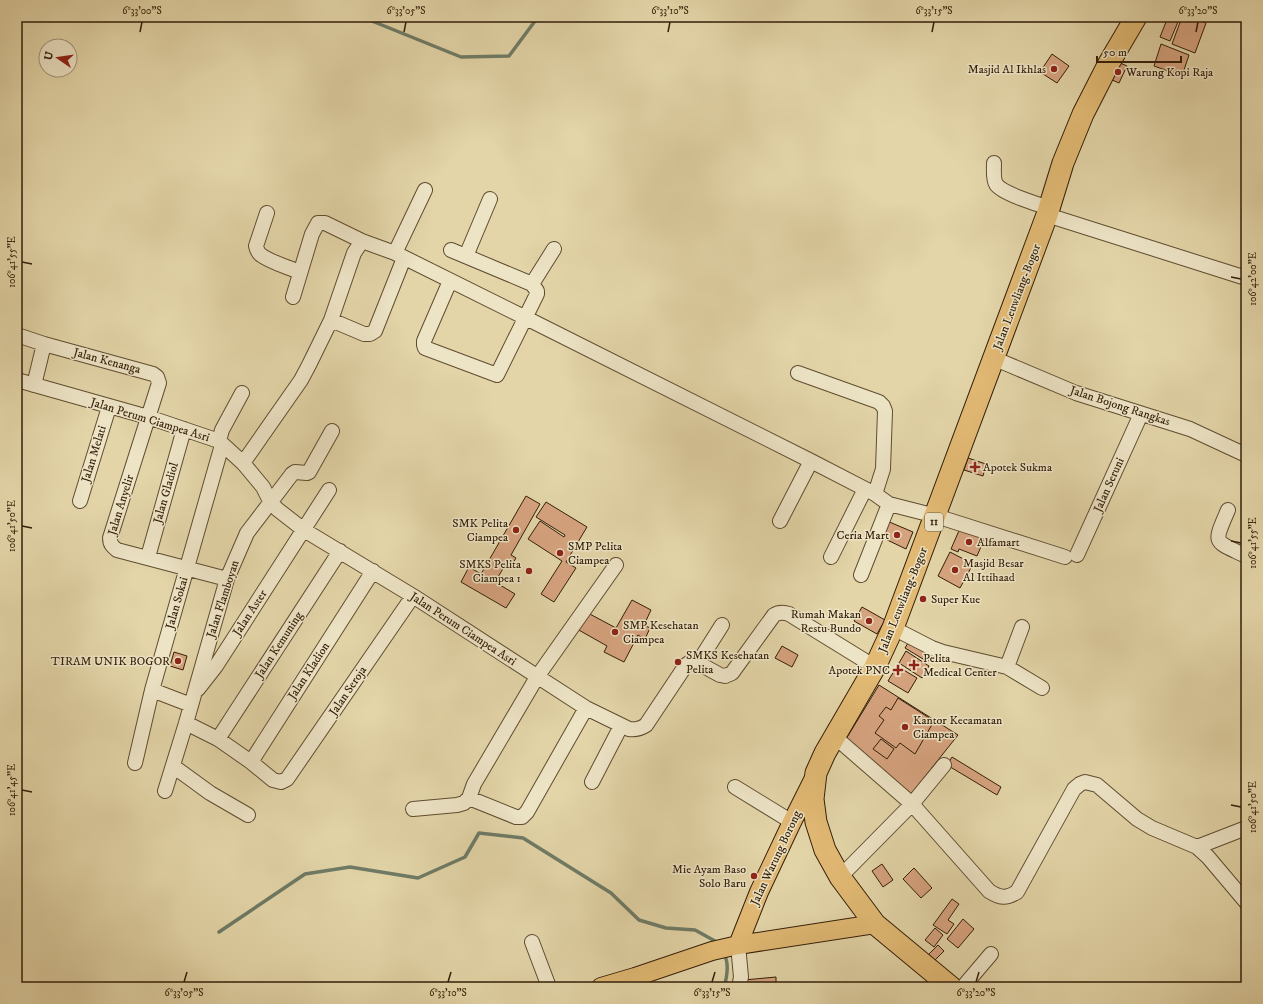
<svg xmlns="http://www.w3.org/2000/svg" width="1263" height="1004" font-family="'IM FELL DW Pica',serif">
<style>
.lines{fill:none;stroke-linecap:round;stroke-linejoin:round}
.stream{stroke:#6e7b66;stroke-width:3.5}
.building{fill:#d6a37f;stroke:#331e08}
.minor-casing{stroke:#5f4c30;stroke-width:16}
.major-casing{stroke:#331e08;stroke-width:20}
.highway-casing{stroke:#331e08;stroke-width:23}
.minor{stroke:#ede4c6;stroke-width:14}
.major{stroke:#e2ba74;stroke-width:18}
.highway{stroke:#e2ba74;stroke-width:21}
.ticks{fill:none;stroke:#331e08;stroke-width:1.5}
.poi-dot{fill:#8f2418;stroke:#ede4c6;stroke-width:1.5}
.labels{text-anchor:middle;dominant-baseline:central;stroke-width:3;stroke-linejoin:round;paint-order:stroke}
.shield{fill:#ede4c6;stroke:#6b5941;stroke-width:1}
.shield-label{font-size:11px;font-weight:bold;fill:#331e08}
.poi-label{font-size:12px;fill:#331e08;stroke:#ede4c6;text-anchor:start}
.street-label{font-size:12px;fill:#331e08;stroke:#ede4c6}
.neatline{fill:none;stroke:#331e08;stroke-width:1.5}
.ticks-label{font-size:10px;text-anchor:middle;fill:#331e08}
</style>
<rect width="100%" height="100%" fill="#e3d5a8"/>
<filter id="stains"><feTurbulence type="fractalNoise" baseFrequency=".005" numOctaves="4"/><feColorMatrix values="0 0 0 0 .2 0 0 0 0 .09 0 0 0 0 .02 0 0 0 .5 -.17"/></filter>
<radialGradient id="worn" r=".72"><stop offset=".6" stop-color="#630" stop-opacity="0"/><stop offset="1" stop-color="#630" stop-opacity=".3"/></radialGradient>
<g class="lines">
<!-- stream -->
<path class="stream" d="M 362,17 L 461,57 L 509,56 L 538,17
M 219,932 L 305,874 L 350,867 L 418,878 L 465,857 L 479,833 L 523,838 L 611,893 L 639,920 L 666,928 L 695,930 L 715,941 L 717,944
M 724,954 C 729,963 727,977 724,987"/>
</g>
<!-- building -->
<path class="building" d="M 1168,17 L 1180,17 L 1170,41 L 1160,37 Z
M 1182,17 L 1191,17 L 1206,23 L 1195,53 L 1172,44 Z
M 1161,44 L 1189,55 L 1182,76 L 1154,66 Z
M 1052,54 L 1069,66 L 1057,83 L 1040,72 Z
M 1118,62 L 1127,66 L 1119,83 L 1110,79 Z
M 968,458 L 986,464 L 983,476 L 964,470 Z
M 526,496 L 540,504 L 511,555 L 516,558 L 509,569 L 504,567 L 495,582 L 515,594 L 506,608 L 461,582 L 469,567 L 481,574 Z
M 546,502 L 587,527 L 566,562 L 576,568 L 554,602 L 541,594 L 562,561 L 528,539 L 540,521 L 564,537 L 565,535 L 536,517 Z
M 887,521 L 913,532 L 906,549 L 881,537 Z
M 961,526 L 986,535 L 977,556 L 959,549 L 958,552 L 951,549 Z
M 950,552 L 973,564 L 960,588 L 938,576 Z
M 632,600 L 651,610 L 644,625 L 650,628 L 645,639 L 638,635 L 624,662 L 604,652 L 607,646 L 577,629 L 586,612 L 616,628 Z
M 862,607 L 885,620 L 877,634 L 854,621 Z
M 911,638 L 934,651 L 928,662 L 905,648 Z
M 782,646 L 798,655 L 792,667 L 775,658 Z
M 906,651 L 929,666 L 922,678 L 899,663 Z
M 174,652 L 187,656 L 183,670 L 170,666 Z
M 897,666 L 917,678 L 908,693 L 888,681 Z
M 879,685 L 958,735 L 911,794 L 846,739 Z
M 898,698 L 934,721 L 915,754 L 900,743 L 896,748 L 875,733 L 884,720 L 879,716 L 886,707 L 891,710 Z
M 881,739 L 894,749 L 887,759 L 873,749 Z
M 952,757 L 1001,787 L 997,795 L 947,765 Z
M 882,864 L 893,880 L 883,887 L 872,871 Z
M 914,868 L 932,888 L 921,898 L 903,879 Z
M 952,899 L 959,904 L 948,920 L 954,924 L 947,934 L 933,925 Z
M 963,919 L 974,929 L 958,948 L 947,939 Z
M 935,928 L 943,935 L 934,947 L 925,940 Z
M 938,945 L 944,951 L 929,966 L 923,960 Z
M 776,977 L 776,986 L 745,987 L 744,980 Z"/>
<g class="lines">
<!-- minor casing -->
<g class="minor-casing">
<path id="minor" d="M 994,163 C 994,169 993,179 996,184 C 1001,193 1039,205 1050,208
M 267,213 L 256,246 C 257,250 258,253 261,255 C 270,262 288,267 299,272
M 1047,215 L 1246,278
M 451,250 L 532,284
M 395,253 L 425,190
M 466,256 L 490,199
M 450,281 L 424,341 L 424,345 L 425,348 L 497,375 L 537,294 L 537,291 L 532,284 L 554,249
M 293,297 L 312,234 L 318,223 L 325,223 L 362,241
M 331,320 L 364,334 L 370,334 L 375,331 L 404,258
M 17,335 L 44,344 L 153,374 L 157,377 L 159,383 L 110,538 C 110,544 112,546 117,550 L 227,579
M 993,358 L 1076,393 L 1190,429 L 1246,455
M 798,373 L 879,402 L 883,406 L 885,411 L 883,469 L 875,494
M 17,380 L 148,417 L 219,441 L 243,463 L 263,487 L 270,501 L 277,509 L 304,530 L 413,596 L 586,708 L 629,729 C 636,730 640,729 646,725 L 686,665 L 689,663 L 698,663 L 720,675 L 725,676 L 732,673 L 774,615 C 779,612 783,612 789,614 L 875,667
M 34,385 L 44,344
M 219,441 L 222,430 L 242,393
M 243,463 L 301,380 L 309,365 L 331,320 L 354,253 L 362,241 L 395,253 L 526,318 L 811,461 L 875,494 L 889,504 L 936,516 L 1065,557
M 80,501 L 109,407
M 1228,510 C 1213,545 1213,540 1246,556
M 780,521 L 811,461
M 1077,555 L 1141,414
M 148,557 L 184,429
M 831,557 L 865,489
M 861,575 L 889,504
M 893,628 L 932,648 L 943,652 L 1007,667 L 1042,688
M 698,663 L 722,625
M 1007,667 L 1022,627
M 198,689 L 216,666 L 329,490
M 152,690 L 191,705
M 586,708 L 527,812 L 522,817 L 516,817 L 469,798 L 474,784 L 537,677 L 616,565
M 186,723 L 218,739 L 251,762 L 273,780 L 281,782 L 287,779 L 413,596
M 835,737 L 912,804 L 989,891 C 1000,898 1006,899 1017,892 L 1074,789 L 1080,784 L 1085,782 L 1097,785 L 1137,819 L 1152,828 L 1197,847 L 1208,857 L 1246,902
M 218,739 L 340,551
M 251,762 L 373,571
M 135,763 L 152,690 L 222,445
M 173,766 L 210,793 L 248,815
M 592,782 L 621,726
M 735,787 L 792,822
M 165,791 L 186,723 L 227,579 L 247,533 L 292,474 L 295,472 L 307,473 L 309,472 L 332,431
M 413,809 L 457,805 L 464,803 L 469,798
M 1197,847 L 1246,828
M 840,877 L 912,804 L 944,765
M 532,942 L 549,987
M 738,945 L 741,977 L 739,987
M 963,987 L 991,954"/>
</g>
<!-- major casing -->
<g class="major-casing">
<path id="major" d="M 738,945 L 759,892 L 792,822 L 814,778
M 601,987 L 635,977 L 712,951 L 738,945 L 875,924"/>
</g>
<!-- highway casing -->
<g class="highway-casing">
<path id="highway" d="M 951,987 L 875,924 L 840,877 L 825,850 L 816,822 L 813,799 L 816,773 L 825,753 L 875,667 L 893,628 L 1047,215 L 1063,163 L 1083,114 L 1109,63 L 1136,17"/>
</g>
<!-- minor -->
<use href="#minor" class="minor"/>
<!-- major -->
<use href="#major" class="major"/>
<!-- highway -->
<use href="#highway" class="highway"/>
</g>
<!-- ticks -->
<path class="ticks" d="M 140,32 L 142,22M 404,32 L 406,22M 668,32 L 670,22M 932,32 L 934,22M 1196,32 L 1198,22M 22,262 L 32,264M 1231,277 L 1241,279M 22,526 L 32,528M 1231,541 L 1241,543M 22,790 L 32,792M 1231,805 L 1241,807M 184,982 L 187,972M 448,982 L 451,972M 712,982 L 715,972M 976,982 L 979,972"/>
<!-- markers -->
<g class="poi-dot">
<circle cx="1054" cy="69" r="4"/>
<circle cx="1118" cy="72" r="4"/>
<path d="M973 461h4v4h4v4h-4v4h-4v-4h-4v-4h4z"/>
<circle cx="516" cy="530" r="4"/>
<circle cx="897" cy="535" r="4"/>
<circle cx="969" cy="542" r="4"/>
<circle cx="560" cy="553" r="4"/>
<circle cx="955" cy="570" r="4"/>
<circle cx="529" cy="571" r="4"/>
<circle cx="923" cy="599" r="4"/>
<circle cx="869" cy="621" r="4"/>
<circle cx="615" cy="632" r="4"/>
<circle cx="178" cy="661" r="4"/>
<circle cx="678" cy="662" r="4"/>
<path d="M912 659h4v4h4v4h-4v4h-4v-4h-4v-4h4z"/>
<path d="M896 664h4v4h4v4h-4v4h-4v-4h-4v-4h4z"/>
<circle cx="905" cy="727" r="4"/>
<circle cx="754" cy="876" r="4"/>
</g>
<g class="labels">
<!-- shield labels -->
<rect class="shield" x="925" y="513" width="18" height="18" rx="3"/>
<g class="shield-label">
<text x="934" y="522">11</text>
</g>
<!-- poi labels -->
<g class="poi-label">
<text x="1046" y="69" text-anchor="end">Masjid Al Ikhlas</text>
<text x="1126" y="72">Warung Kopi Raja</text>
<text x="983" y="467">Apotek Sukma</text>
<text x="508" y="523" text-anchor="end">SMK Pelita<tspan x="508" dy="14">Ciampea</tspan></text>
<text x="889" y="535" text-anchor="end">Ceria Mart</text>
<text x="977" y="542">Alfamart</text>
<text x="568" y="546">SMP Pelita<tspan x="568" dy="14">Ciampea</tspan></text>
<text x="963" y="563">Masjid Besar<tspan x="963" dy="14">Al Ittihaad</tspan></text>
<text x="521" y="564" text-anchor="end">SMKS Pelita<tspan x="521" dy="14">Ciampea 1</tspan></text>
<text x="931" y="599">Super Kue</text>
<text x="861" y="614" text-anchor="end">Rumah Makan<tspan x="861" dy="14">Restu Bundo</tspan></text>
<text x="623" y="625">SMP Kesehatan<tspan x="623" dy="14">Ciampea</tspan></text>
<text x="686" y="655">SMKS Kesehatan<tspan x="686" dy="14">Pelita</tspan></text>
<text x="923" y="658">Pelita<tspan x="923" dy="14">Medical Center</tspan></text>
<text x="170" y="661" text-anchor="end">TIRAM UNIK BOGOR</text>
<text x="890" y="670" text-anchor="end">Apotek PNC</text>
<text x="913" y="720">Kantor Kecamatan<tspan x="913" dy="14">Ciampea</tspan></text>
<text x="746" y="869" text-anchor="end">Mie Ayam Baso<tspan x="746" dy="14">Solo Baru</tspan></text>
</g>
<!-- street labels -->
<g class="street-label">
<text transform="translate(1017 297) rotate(-69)">Jalan Leuwliang-Bogor</text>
<text transform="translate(107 361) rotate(15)">Jalan Kenanga</text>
<text transform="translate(1120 406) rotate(18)">Jalan Bojong Rangkas</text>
<text transform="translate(150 420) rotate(17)">Jalan Perum Ciampea Asri</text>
<text transform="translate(94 454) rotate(-73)">Jalan Melati</text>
<text transform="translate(1109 485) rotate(-66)">Jalan Seruni</text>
<text transform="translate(166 493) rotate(-74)">Jalan Gladiol</text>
<text transform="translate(121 505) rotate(-73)">Jalan Anyelir</text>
<text transform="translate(223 599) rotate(-72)">Jalan Flamboyan</text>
<text transform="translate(903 600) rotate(-68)">Jalan Leuwliang-Bogor</text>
<text transform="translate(177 603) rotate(-74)">Jalan Sokai</text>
<text transform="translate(250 613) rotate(-57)">Jalan Aster</text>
<text transform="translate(463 629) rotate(33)">Jalan Perum Ciampea Asri</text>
<text transform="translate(279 645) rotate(-57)">Jalan Kemuning</text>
<text transform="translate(309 671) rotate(-57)">Jalan Kladion</text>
<text transform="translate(348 691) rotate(-56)">Jalan Seroja</text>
<text transform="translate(776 858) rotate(-65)">Jalan Warung Borong</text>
</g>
</g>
<!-- margin -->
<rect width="1263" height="1004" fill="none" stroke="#e3d5a8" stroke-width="44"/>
<!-- north arrow -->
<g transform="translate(58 58) rotate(283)"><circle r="19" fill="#ede4c6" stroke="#a3957a"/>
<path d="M0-3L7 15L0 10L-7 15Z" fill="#8f2418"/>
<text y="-6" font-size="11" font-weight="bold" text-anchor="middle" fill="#331e08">U</text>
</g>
<!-- scale -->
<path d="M1097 56v6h84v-6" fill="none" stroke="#331e08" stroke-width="2"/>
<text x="1103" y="56" font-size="12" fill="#331e08" stroke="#ede4c6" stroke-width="3" paint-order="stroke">50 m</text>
<rect x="22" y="22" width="1219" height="960" class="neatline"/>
<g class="ticks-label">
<text x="142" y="14">6°33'00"S</text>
<text x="406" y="14">6°33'05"S</text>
<text x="670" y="14">6°33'10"S</text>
<text x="934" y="14">6°33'15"S</text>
<text x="1198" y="14">6°33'20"S</text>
<text transform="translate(11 262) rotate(-90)" y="4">106°41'55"E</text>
<text transform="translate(1252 279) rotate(-90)" y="4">106°42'00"E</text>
<text transform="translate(11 526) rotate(-90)" y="4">106°41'50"E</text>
<text transform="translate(1252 543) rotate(-90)" y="4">106°41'55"E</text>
<text transform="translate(11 790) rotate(-90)" y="4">106°41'45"E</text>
<text transform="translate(1252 807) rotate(-90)" y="4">106°41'50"E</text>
<text x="184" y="996">6°33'05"S</text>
<text x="448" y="996">6°33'10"S</text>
<text x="712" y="996">6°33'15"S</text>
<text x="976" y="996">6°33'20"S</text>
</g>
<rect width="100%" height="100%" filter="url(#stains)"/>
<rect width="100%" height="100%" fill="url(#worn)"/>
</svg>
